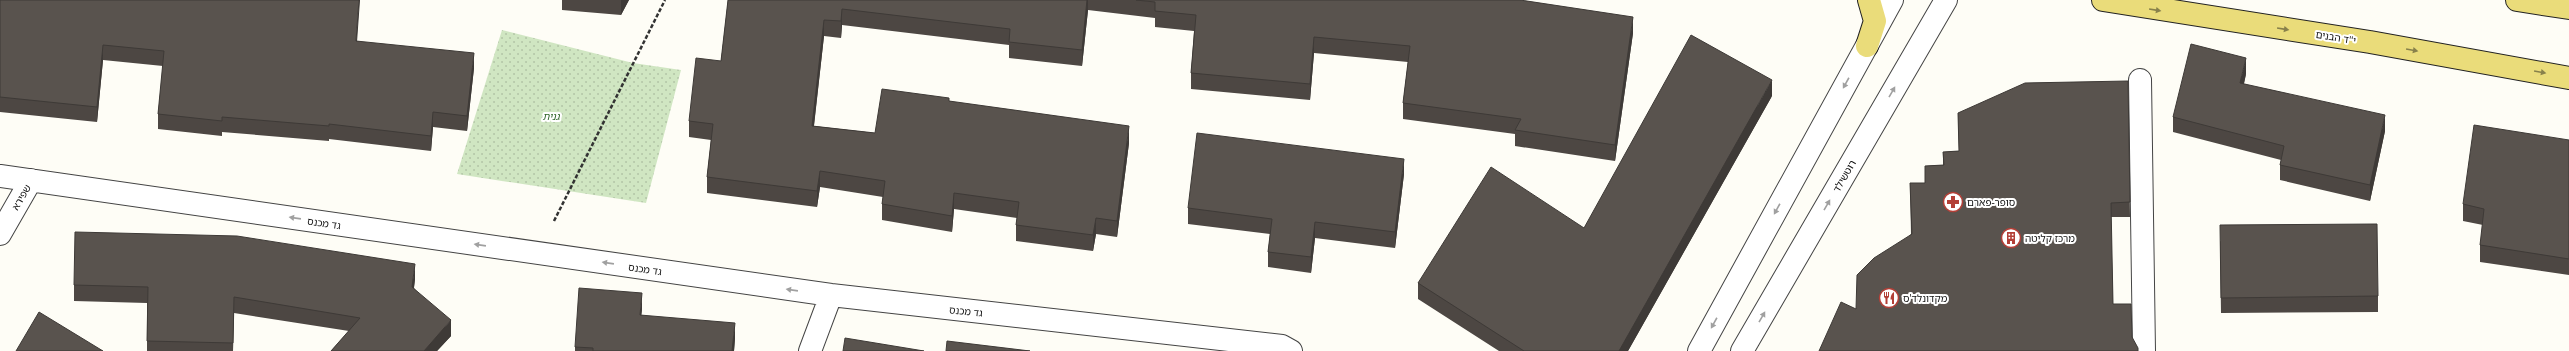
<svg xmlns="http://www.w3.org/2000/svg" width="2569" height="351" font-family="Georgia,'Noto Sans Hebrew',serif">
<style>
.park{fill:url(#park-dots)}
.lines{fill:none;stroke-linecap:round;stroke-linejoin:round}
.minor-casing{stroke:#444;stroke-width:24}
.major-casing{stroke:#222;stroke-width:24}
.path{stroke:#333;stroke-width:2.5;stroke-dasharray:4 2;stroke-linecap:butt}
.minor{stroke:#fff;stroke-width:22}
.major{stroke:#eadc7a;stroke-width:22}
.wall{fill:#4d4743}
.shaded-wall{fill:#3e3a37}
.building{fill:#59534e;stroke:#3e3a37}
.oneway{fill:#88814b}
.oneway2{fill:#a0a0a0}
.labels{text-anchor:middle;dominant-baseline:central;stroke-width:4;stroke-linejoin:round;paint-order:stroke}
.street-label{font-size:10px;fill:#111;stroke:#fff}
.park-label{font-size:10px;font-style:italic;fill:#2d6327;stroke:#fff}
.poi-label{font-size:10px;fill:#111;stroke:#fff;text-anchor:start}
</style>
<defs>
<pattern id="park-dots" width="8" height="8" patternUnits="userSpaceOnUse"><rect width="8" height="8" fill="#d0e6c2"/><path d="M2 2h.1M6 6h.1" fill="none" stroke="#b2c4a6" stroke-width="1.8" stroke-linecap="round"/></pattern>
</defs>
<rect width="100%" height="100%" fill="#fefdf6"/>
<!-- park -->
<path class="park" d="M 502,30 L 633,63 L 681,70 L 646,203 L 457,174 Z"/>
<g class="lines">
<!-- minor casing -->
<g class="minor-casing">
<path id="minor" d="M 2140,80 L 2144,351
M 0,176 L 831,295 L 1282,346 L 1291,351
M 0,234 L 31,180
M 810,351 L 831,295
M 1699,351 L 1892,0
M 1742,351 L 1946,0"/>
</g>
<!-- major casing -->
<g class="major-casing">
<path id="major" d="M 2103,0 L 2370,42 L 2569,78
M 2517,0 L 2569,8
M 1867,46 L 1875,21 L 1869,0"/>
</g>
<!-- path -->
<path class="path" d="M 554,221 L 665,0"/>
<!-- minor -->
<use href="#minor" class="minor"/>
<!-- major -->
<use href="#major" class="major"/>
</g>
<!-- wall -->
<path class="wall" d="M 0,0 L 357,41 L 474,68 L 467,131 L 433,127 L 431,151 L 329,139 L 329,141 L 222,132 L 222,136 L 158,129 L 158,114 L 163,66 L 103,60 L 97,122 L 0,112 Z
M 562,0 L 629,0 L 621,15 L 562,10 Z
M 728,0 L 1520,0 L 1633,33 L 1615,161 L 1515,146 L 1515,134 L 1403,119 L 1403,103 L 1408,62 L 1314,53 L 1310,100 L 1191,89 L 1191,73 L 1194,31 L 1155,27 L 1155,18 L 1088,10 L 1082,66 L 1009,58 L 1009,45 L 842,25 L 841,38 L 824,36 L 814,126 L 875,133 L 949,101 L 1129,143 L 1117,237 L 1096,234 L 1093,251 L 1016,241 L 1016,225 L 1017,218 L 954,209 L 952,232 L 882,220 L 882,204 L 883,197 L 820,187 L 817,207 L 707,193 L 707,177 L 711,140 L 689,137 L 689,121 L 721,61 Z
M 2246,74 L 2244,84 L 2385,131 L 2370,201 L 2280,180 L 2280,165 L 2281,160 L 2173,132 L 2173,117 Z
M 2128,81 L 2130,217 L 2111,217 L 2113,304 L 2132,337 L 1856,309 L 1911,234 L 1910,183 L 1925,183 L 1925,166 L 1943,165 L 1943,152 L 1959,151 L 1958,113 Z
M 1772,96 L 1628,351 L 1499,351 L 1418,299 L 1418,283 L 1584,228 Z
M 2569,140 L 2569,275 L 2480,262 L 2480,245 L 2483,225 L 2463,221 L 2463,204 Z
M 1404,174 L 1395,248 L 1315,238 L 1311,273 L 1268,267 L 1268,252 L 1270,234 L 1188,224 L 1188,208 Z
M 2220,241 L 2378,296 L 2378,312 L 2221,313 Z
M 415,279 L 414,288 L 451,336 L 437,351 L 331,351 L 349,331 L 234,313 L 233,351 L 147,351 L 147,303 L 74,301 L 74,285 Z
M 642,309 L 641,315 L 735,338 L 734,351 L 575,351 L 575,347 Z"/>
<!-- shaded-wall -->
<path class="shaded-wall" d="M 359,0 L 360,0 L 356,56 L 356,41 Z
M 621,0 L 629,0 L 621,15 Z
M 1087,0 L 1088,0 L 1088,10 L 1082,66 L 1082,50 Z
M 842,9 L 842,25 L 841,38 L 841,21 Z
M 1633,17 L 1633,33 L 1615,161 L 1615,145 Z
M 824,20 L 824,36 L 812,142 L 812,126 Z
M 1314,37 L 1314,53 L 1310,100 L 1310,84 Z
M 103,45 L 103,60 L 97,122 L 97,107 Z
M 474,53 L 474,68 L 467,131 L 467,116 Z
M 2246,58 L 2246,74 L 2240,99 L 2240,83 Z
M 1772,80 L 1772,96 L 1628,351 L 1619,351 Z
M 433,112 L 433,127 L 431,151 L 431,136 Z
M 2385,115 L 2385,131 L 2370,201 L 2370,185 Z
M 1129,126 L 1129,143 L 1117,237 L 1117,221 Z
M 1404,159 L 1404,174 L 1395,248 L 1395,232 Z
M 820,171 L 820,187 L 817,207 L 817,191 Z
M 954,193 L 954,209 L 952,232 L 952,216 Z
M 1096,218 L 1096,234 L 1093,251 L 1093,235 Z
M 1315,222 L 1315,238 L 1311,273 L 1311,257 Z
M 415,264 L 415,279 L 412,302 L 412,287 Z
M 642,293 L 642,309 L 640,331 L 640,315 Z
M 234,297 L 234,313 L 233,351 Z
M 451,320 L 451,336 L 437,351 L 424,351 Z
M 735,323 L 735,338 L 734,351 L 732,351 Z"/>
<!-- building -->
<path class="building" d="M 0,0 L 359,0 L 356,41 L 474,53 L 467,116 L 433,112 L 431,136 L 329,124 L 329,126 L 222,117 L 222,121 L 158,114 L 164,51 L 103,45 L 97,107 L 0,97 Z
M 728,0 L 1087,0 L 1082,50 L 1009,42 L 1010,29 L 842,9 L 841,21 L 824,20 L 812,126 L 875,133 L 882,89 L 949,98 L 949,101 L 1129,126 L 1117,221 L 1096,218 L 1093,235 L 1016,225 L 1019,202 L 954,193 L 952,216 L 882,204 L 885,181 L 820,171 L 817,191 L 707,177 L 713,124 L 689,121 L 696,58 L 721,61 Z
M 1136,0 L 1520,0 L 1633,17 L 1615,145 L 1515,130 L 1521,119 L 1403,103 L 1410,46 L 1314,37 L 1310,84 L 1191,73 L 1196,15 L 1155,11 L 1155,2 Z
M 1691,35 L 1772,80 L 1619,351 L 1524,351 L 1418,283 L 1491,167 L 1584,228 Z
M 2191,44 L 2246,58 L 2240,83 L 2385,115 L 2370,185 L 2280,165 L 2284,146 L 2173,117 Z
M 2128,81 L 2130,202 L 2111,203 L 2113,304 L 2131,304 L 2132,337 L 2138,348 L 2138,351 L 1819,351 L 1841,302 L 1856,309 L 1857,275 L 1874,258 L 1912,234 L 1910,183 L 1925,183 L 1925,166 L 1944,165 L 1943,152 L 1959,151 L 1958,113 L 2025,83 Z
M 2474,125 L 2569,140 L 2569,259 L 2480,245 L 2484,209 L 2463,204 Z
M 1197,133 L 1404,159 L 1395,232 L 1315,222 L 1311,257 L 1268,252 L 1272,219 L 1188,208 Z
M 2377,224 L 2378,296 L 2221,298 L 2220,225 Z
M 75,232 L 237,236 L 415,264 L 412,287 L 451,320 L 424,351 L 331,351 L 360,318 L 234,297 L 233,343 L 147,341 L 148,287 L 74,285 Z
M 579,288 L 642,293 L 640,315 L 735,323 L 732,351 L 593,351 L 593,348 L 575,347 Z
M 39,312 L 103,351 L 16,351 Z
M 845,338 L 924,351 L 843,351 Z
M 947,341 L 1030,351 L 946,351 Z"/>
<!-- one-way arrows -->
<defs><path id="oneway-solid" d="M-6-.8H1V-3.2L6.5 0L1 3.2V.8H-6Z"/></defs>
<g class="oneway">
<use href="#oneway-solid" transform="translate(2155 10) rotate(9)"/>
<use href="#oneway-solid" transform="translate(2283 29) rotate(9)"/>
<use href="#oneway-solid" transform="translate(2412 50) rotate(10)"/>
<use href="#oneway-solid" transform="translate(2540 72) rotate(10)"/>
</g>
<g class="oneway2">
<use href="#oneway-solid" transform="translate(1846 83) rotate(119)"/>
<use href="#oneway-solid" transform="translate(1892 92) rotate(-60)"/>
<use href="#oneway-solid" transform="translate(1827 205) rotate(-60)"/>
<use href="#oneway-solid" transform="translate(1777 209) rotate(119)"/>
<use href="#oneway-solid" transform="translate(295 218) rotate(-172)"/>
<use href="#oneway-solid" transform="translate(480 245) rotate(-172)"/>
<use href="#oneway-solid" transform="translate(608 263) rotate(-172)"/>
<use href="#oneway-solid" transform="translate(792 290) rotate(-172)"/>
<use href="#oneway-solid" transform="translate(1762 317) rotate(-60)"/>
<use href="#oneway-solid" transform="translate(1714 323) rotate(119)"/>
</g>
<!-- icons -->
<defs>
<g id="pharmacy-ring" transform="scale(1)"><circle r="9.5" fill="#fff" stroke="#b33f37" stroke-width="1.5"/><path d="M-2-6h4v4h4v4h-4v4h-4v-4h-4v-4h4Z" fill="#b33f37"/></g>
<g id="building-ring" transform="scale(1)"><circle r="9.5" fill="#fff" stroke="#b33f37" stroke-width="1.5"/><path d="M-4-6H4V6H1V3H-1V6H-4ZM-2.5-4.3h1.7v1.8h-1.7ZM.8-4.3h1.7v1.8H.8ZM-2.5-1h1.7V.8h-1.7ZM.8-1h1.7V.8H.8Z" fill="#b33f37"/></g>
<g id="restaurant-ring" transform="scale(1)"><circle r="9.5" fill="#fff" stroke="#b33f37" stroke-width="1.5"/><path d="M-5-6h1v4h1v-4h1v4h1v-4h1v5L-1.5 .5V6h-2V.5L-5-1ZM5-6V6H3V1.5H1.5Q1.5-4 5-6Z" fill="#b33f37"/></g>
</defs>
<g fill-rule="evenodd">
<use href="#pharmacy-ring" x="1953" y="202"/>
<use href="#building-ring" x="2011" y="238"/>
<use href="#restaurant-ring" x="1889" y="298"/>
</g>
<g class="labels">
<!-- street labels -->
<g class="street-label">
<text transform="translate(2336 37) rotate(9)">י''ד הבנים</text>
<text transform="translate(1844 176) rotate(-60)">רוטשילד</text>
<text transform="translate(21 197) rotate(-60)">שפירא</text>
<text transform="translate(324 223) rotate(8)">גד מכנס</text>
<text transform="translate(645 269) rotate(8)">גד מכנס</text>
<text transform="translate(966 311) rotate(6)">גד מכנס</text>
</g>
<!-- park labels -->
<g class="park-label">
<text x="551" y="116">גנית</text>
</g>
<!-- poi labels -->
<g class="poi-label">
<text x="1967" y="202">סופר-פארם</text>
<text x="2025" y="238">מרכז קליטה</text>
<text x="1903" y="298">מקדונלד'ס</text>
</g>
</g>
</svg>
